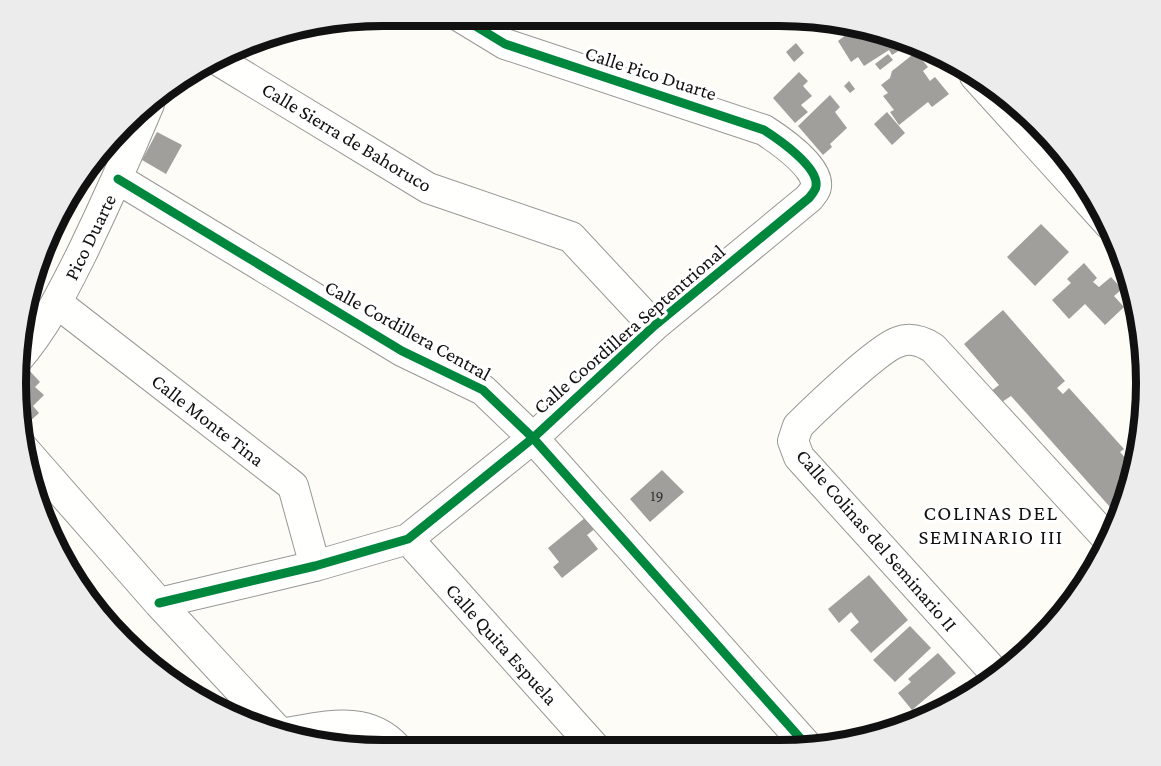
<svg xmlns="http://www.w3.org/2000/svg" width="1161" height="766" font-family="'Crimson Pro',serif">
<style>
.building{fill:#a19f9c}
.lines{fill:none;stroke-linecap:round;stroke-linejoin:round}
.minor-casing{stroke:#979795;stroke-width:32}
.minor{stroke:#fffffe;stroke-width:30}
.cycleway-casing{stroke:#fff;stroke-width:13}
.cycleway{stroke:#00873e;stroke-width:9}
.labels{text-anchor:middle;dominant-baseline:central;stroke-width:6;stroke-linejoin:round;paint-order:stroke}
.number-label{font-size:16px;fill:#353434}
.street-label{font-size:20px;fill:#111;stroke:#fff}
.neighbourhood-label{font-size:21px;letter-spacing:1.5px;fill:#111;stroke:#fff}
.rim{fill:none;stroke:#111;stroke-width:8}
</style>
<rect width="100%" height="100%" fill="#fdfcf7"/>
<!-- building -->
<path class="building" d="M 852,26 L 910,44 L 892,55 L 889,50 L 864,66 L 858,57 L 851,62 L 838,41 L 847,34 L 845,30 Z
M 796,43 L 804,53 L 794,62 L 786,52 Z
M 916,52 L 928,67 L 923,71 L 930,81 L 935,77 L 949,94 L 932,107 L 928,102 L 899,125 L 890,112 L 894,110 L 883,96 L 888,93 L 881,85 L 890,78 L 892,71 Z
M 888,54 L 893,60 L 880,70 L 875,64 Z
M 799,72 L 808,81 L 803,86 L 812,96 L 801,105 L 808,112 L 795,123 L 773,98 Z
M 849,81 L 855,89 L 850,93 L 844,86 Z
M 830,95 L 840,107 L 835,112 L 847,128 L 830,144 L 832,147 L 823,155 L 798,126 Z
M 887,112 L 905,133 L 892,145 L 874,124 Z
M 157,132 L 182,145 L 166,174 L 142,160 Z
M 1041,224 L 1069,252 L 1035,286 L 1007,257 Z
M 1084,263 L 1097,278 L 1093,282 L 1099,287 L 1111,277 L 1122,289 L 1114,296 L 1124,307 L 1105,325 L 1085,304 L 1069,319 L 1052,300 L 1071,283 L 1067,279 Z
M 1003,310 L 1065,381 L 1057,388 L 1063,394 L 1069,388 L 1124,449 L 1120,452 L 1128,461 L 1123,466 L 1130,474 L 1126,502 L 1118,516 L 1011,396 L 999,404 L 990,392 L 999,385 L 964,344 Z
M 27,368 L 40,382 L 35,387 L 44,395 L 33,406 L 39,413 L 27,424 L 20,417 L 17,378 Z
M 662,470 L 684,492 L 650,522 L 630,499 Z
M 586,517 L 596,528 L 587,535 L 598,549 L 562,578 L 553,567 L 559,562 L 548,548 Z
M 869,575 L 908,620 L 871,653 L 850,630 L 859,622 L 851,612 L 839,623 L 828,609 Z
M 910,626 L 931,648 L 895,682 L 873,660 Z
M 938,653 L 956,673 L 912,710 L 898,693 L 911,682 L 908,679 Z
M 966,682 L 972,689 L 940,713 L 934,715 L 931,711 Z"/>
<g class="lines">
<!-- minor casing -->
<g class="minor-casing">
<path id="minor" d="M 216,59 L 428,188 L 571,237 L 654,326
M 975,76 L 1109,224
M 118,179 L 402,351 L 483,390 L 533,438 L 809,748
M 57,303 L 293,486 L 315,566
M 16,361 C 45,328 63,291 83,251 C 106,203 128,154 149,104
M 22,447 L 159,603 L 277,730
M 408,539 L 596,749
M 159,603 L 315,566 L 408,539 L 533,438 L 654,326 L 809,198 C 812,194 816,190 816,186 C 819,167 778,139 764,130 L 505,44 L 459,16
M 994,672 L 799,457 L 793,441 L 798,426 C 815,409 879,348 898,342 C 911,337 922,341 933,348 L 1106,537
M 286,733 C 325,727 367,714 397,748"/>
</g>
<!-- minor -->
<use href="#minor" class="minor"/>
<!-- cycleway casing -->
<g class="cycleway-casing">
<path id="cycleway" d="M 118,179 L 402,351 L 483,390 L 533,438 L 809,748
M 159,603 L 315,566 L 408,539 L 533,438 L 654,326 L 809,198 C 812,194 816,190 816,186 C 819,167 778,139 764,130 L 505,44 L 459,16"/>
</g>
<!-- cycleway -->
<use href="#cycleway" class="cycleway"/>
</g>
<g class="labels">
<!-- number labels -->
<g class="number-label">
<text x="657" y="495">19</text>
</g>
<!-- street labels -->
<g class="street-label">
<text transform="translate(651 73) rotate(18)">Calle Pico Duarte</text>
<text transform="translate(347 137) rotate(31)">Calle Sierra de Bahoruco</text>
<text transform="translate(90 237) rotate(-64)">Pico Duarte</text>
<text transform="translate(629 329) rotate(-41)">Calle Coordillera Septentrional</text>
<text transform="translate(408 330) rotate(29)">Calle Cordillera Central</text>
<text transform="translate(208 420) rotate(38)">Calle Monte Tina</text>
<text transform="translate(877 540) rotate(49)">Calle Colinas del Seminario II</text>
<text transform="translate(502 644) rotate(48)">Calle Quita Espuela</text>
</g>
<!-- neighbourhood labels -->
<g class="neighbourhood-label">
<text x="991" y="513">COLINAS DEL<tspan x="991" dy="24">SEMINARIO III</tspan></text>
</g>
</g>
<!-- crop -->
<path d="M0 0H1161V766H0ZM383 26H779A357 357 0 0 1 1136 383V383A357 357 0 0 1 779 740H383A357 357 0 0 1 26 383V383A357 357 0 0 1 383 26Z" fill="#ececec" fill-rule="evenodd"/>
<path class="rim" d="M383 26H779A357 357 0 0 1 1136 383V383A357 357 0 0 1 779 740H383A357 357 0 0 1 26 383V383A357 357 0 0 1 383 26Z"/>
</svg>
